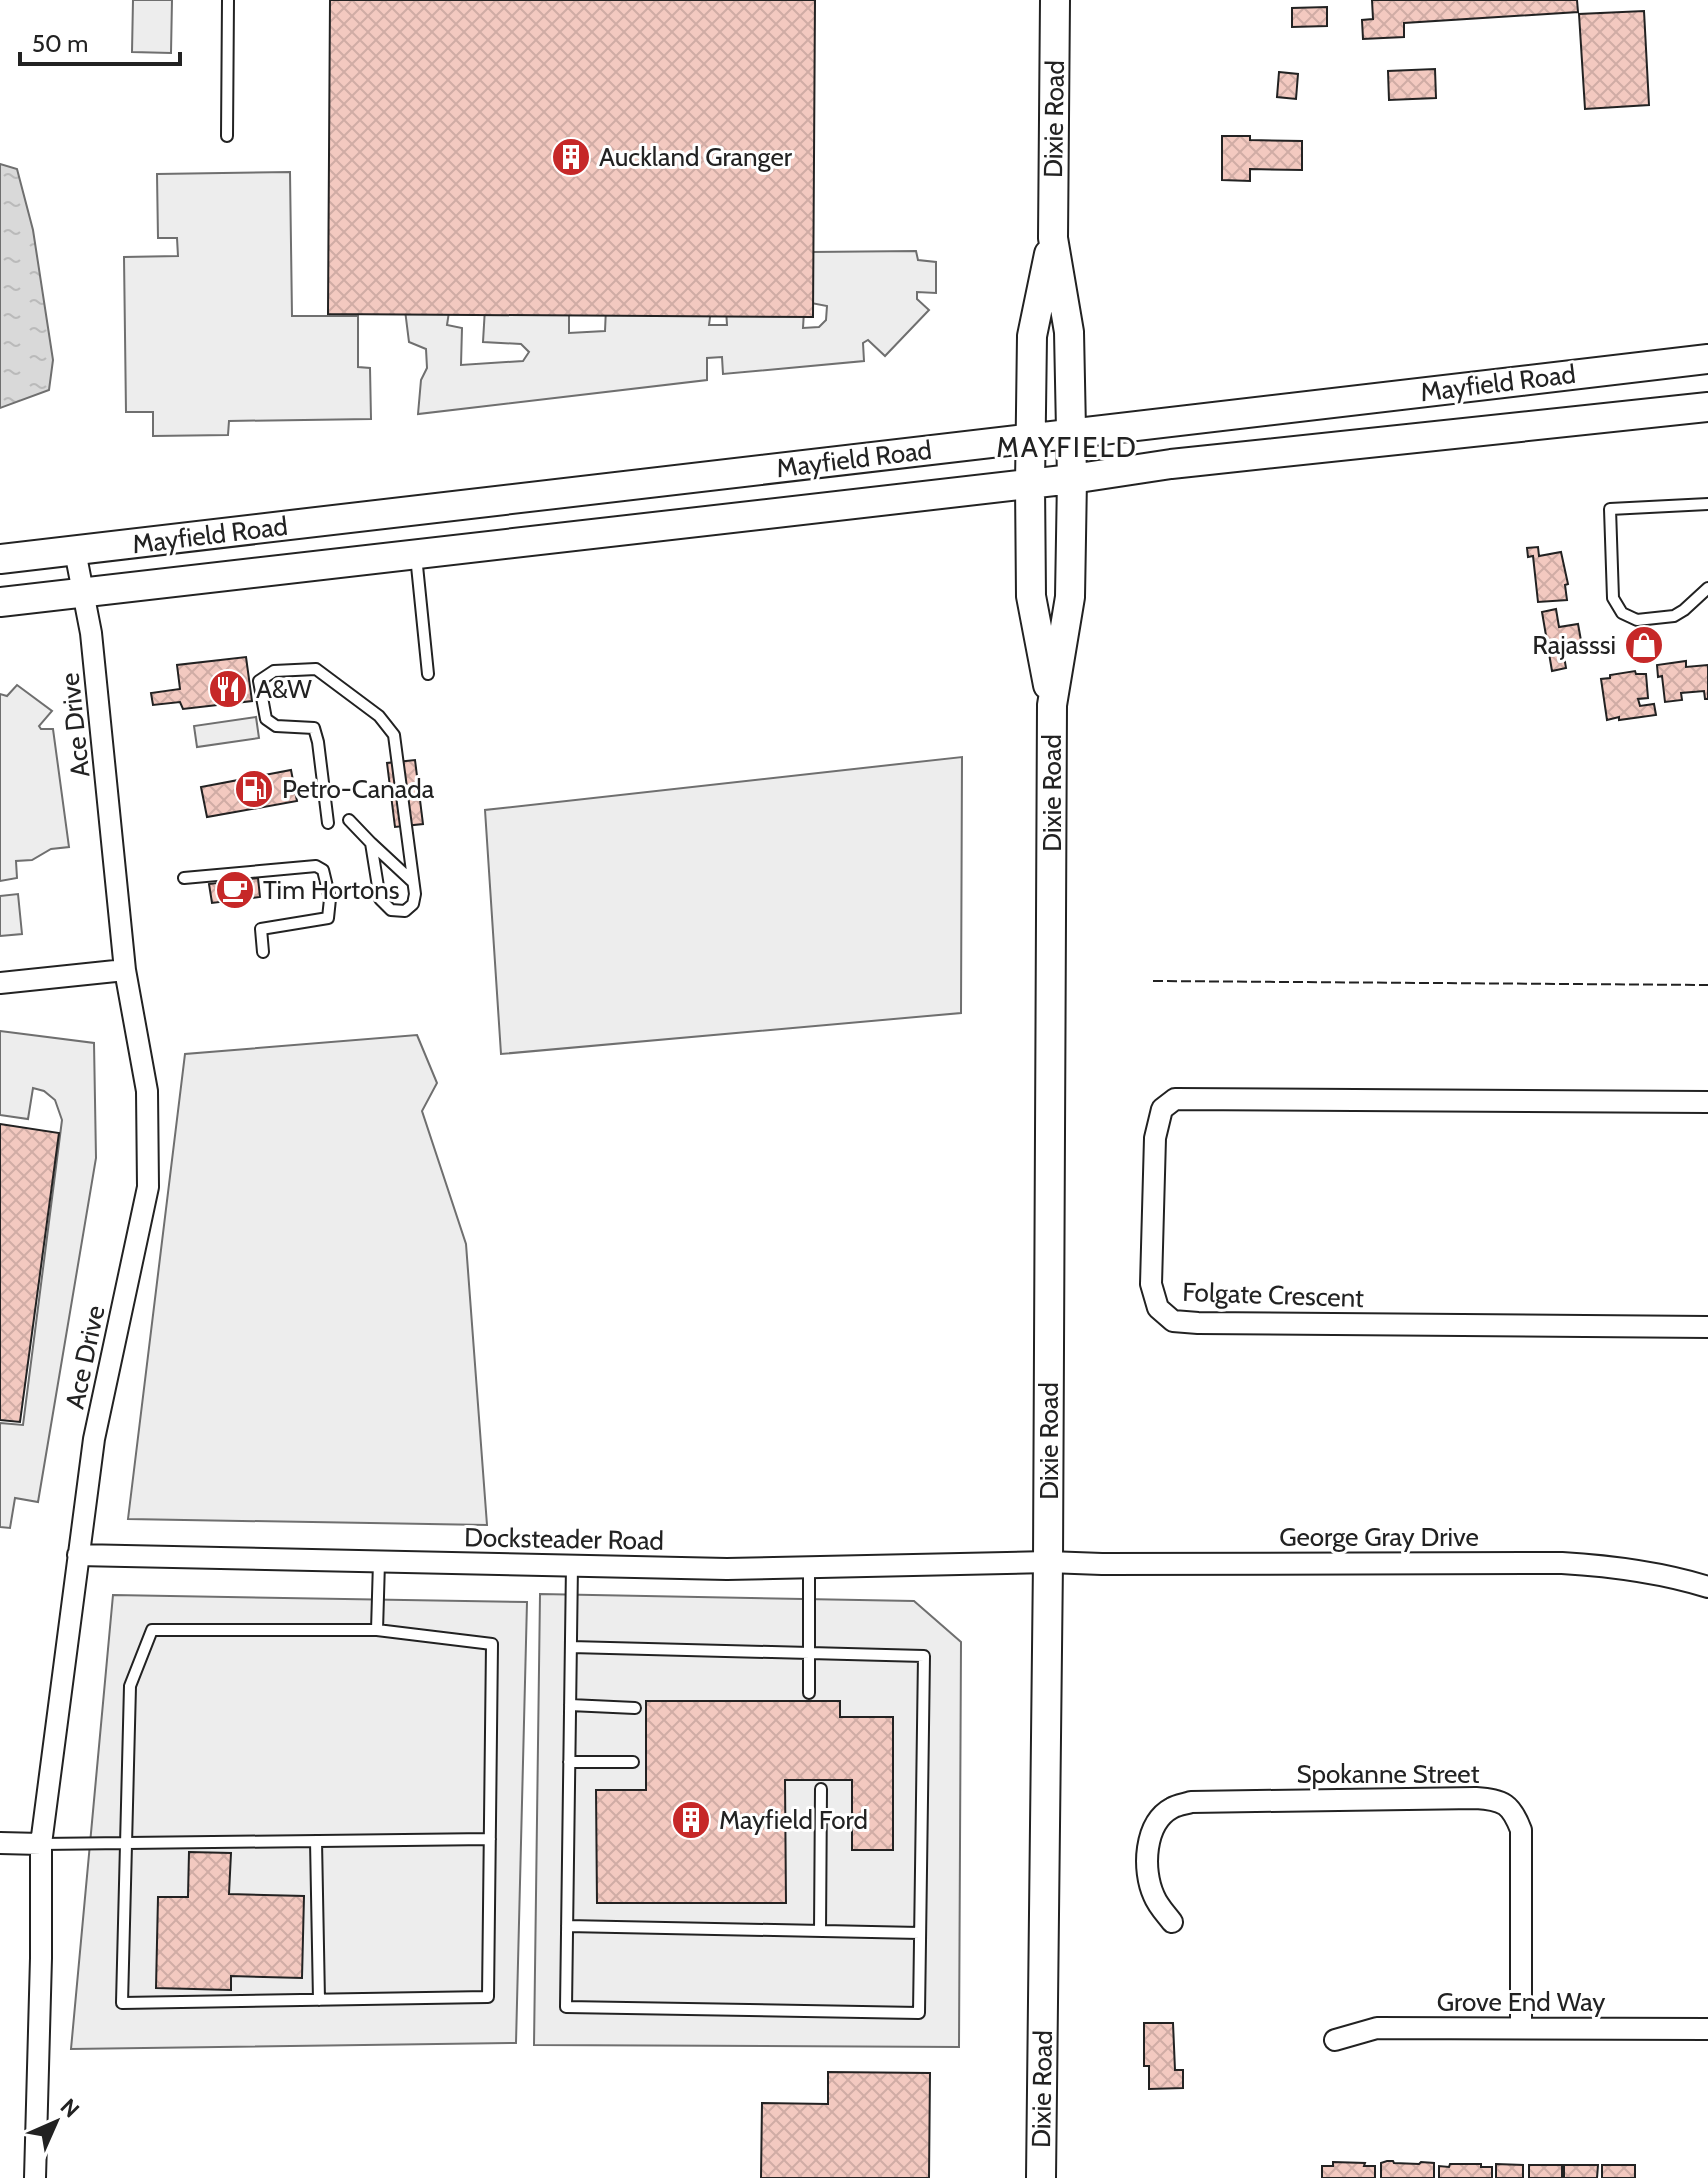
<svg xmlns="http://www.w3.org/2000/svg" width="1708" height="2178" font-family="Cabin,sans-serif">
<style>
.parking{fill:#ededed;stroke:#6f6f6f;stroke-width:2}
.water{fill:url(#water-ripples);stroke:#6f6f6f;stroke-width:2}
.building{fill:url(#building-cross-hatch);stroke:#222;stroke-width:2}
.lines{fill:none;stroke-linecap:round;stroke-linejoin:round}
.service-casing{stroke:#222;stroke-width:14}
.minor-casing{stroke:#222;stroke-width:24}
.secondary-casing{stroke:#222;stroke-width:32}
.service{stroke:#fff;stroke-width:10}
.minor{stroke:#fff;stroke-width:20}
.secondary{stroke:#fff;stroke-width:28}
.fence{stroke:#222;stroke-width:2;stroke-dasharray:10 4;stroke-linecap:butt}
.labels{text-anchor:middle;dominant-baseline:central;stroke-width:6;stroke-linejoin:round;paint-order:stroke}
.street-label{font-size:26px;fill:#222;stroke:#fff}
.poi-label{font-size:26px;fill:#222;stroke:#fff;text-anchor:start}
.neighbourhood-label{font-size:28px;letter-spacing:2px;fill:#222;stroke:#fff}
</style>
<defs>
<pattern id="water-ripples" width="26" height="14" patternUnits="userSpaceOnUse" patternTransform="scale(2)"><rect width="26" height="14" fill="#d9d9d9"/><path d="M2 4q2-2 4 0t4 0M15 11q2-2 4 0t4 0" fill="none" stroke="#bababa"/></pattern>
<pattern id="building-cross-hatch" width="8" height="8" patternUnits="userSpaceOnUse" patternTransform="scale(2)"><rect width="8" height="8" fill="#f3c9c0"/><path d="M0 0l8 8M0 8l8-8" fill="none" stroke="#d0aca5"/></pattern>
</defs>
<rect width="100%" height="100%" fill="#fff"/>
<!-- parking -->
<path class="parking" d="M 133,0 L 172,0 L 171,53 L 132,52 Z
M 290,172 L 292,316 L 358,316 L 358,367 L 370,368 L 371,419 L 229,421 L 228,435 L 153,436 L 153,412 L 126,412 L 124,257 L 178,256 L 177,238 L 158,238 L 157,174 Z
M 916,251 L 918,260 L 936,262 L 936,293 L 917,292 L 917,299 L 929,310 L 885,356 L 868,340 L 863,343 L 864,361 L 723,374 L 722,357 L 707,358 L 707,380 L 418,414 L 421,380 L 427,368 L 426,349 L 409,342 L 405,310 L 449,312 L 447,325 L 462,328 L 461,365 L 523,361 L 529,352 L 521,344 L 483,342 L 485,308 L 569,310 L 569,333 L 605,331 L 606,308 L 711,310 L 709,325 L 727,325 L 726,309 L 804,311 L 803,328 L 819,327 L 826,320 L 827,306 L 811,303 L 811,252 Z
M 17,685 L 52,711 L 39,726 L 41,729 L 53,729 L 69,847 L 51,849 L 32,860 L 16,861 L 17,878 L 0,881 L 0,694 L 7,696 Z
M 256,717 L 259,738 L 197,747 L 194,726 Z
M 962,757 L 961,1013 L 501,1054 L 485,810 Z
M 18,894 L 22,934 L 0,936 L 0,896 Z
M 0,1031 L 94,1043 L 96,1158 L 38,1502 L 15,1498 L 10,1528 L 0,1527 L 0,1423 L 23,1425 L 62,1120 L 55,1100 L 44,1091 L 33,1088 L 28,1119 L 0,1115 Z
M 417,1035 L 437,1083 L 422,1111 L 466,1244 L 487,1525 L 128,1519 L 185,1054 Z
M 540,1594 L 914,1601 L 961,1642 L 959,2047 L 534,2045 Z
M 113,1595 L 527,1602 L 516,2043 L 71,2049 Z"/>
<!-- water -->
<path class="water" d="M 0,164 L 17,169 L 33,230 L 53,360 L 49,390 L 0,408 Z"/>
<!-- building -->
<path class="building" d="M 330,0 L 815,0 L 813,317 L 328,314 Z
M 1372,0 L 1577,0 L 1578,12 L 1404,23 L 1404,37 L 1363,39 L 1362,20 L 1373,19 Z
M 1327,7 L 1327,26 L 1292,27 L 1292,8 Z
M 1644,11 L 1649,105 L 1585,109 L 1579,14 Z
M 1435,69 L 1436,98 L 1389,100 L 1388,71 Z
M 1279,72 L 1298,74 L 1296,99 L 1277,97 Z
M 1222,136 L 1250,136 L 1250,140 L 1302,141 L 1302,170 L 1250,169 L 1250,181 L 1222,180 Z
M 1538,547 L 1539,556 L 1561,552 L 1568,584 L 1565,585 L 1567,600 L 1538,602 L 1533,556 L 1528,557 L 1527,548 Z
M 1556,609 L 1559,627 L 1578,624 L 1582,646 L 1563,650 L 1566,668 L 1552,671 L 1542,612 Z
M 246,657 L 252,701 L 183,709 L 180,702 L 153,705 L 151,693 L 180,689 L 177,665 Z
M 1686,661 L 1686,667 L 1708,665 L 1708,699 L 1705,699 L 1704,691 L 1681,693 L 1682,700 L 1665,702 L 1662,676 L 1658,677 L 1657,665 Z
M 1635,671 L 1636,674 L 1646,674 L 1648,698 L 1638,699 L 1640,706 L 1654,704 L 1656,715 L 1619,720 L 1619,717 L 1607,720 L 1601,679 L 1610,678 L 1610,675 Z
M 415,760 L 423,824 L 395,827 L 387,763 Z
M 291,770 L 297,801 L 207,817 L 201,787 Z
M 258,878 L 260,897 L 212,903 L 209,884 Z
M 0,1124 L 59,1133 L 20,1422 L 0,1420 Z
M 646,1701 L 840,1701 L 840,1717 L 893,1717 L 893,1850 L 852,1850 L 852,1780 L 785,1780 L 786,1903 L 597,1903 L 596,1790 L 646,1790 Z
M 189,1852 L 231,1853 L 229,1894 L 304,1896 L 302,1978 L 231,1976 L 231,1990 L 156,1988 L 158,1897 L 188,1897 Z
M 1144,2023 L 1173,2023 L 1175,2070 L 1183,2070 L 1183,2088 L 1149,2089 L 1149,2066 L 1144,2066 Z
M 828,2072 L 930,2073 L 929,2178 L 761,2178 L 762,2103 L 828,2104 Z
M 1387,2161 L 1393,2161 L 1394,2163 L 1419,2164 L 1421,2162 L 1434,2163 L 1434,2178 L 1381,2178 L 1381,2163 Z
M 1333,2162 L 1365,2163 L 1364,2166 L 1375,2166 L 1375,2178 L 1322,2178 L 1322,2166 L 1333,2166 Z
M 1450,2164 L 1481,2164 L 1481,2167 L 1492,2167 L 1492,2178 L 1439,2178 L 1439,2166 L 1449,2167 Z
M 1496,2164 L 1523,2165 L 1523,2178 L 1496,2178 Z
M 1529,2165 L 1562,2165 L 1562,2178 L 1529,2178 Z
M 1564,2165 L 1598,2165 L 1597,2178 L 1564,2178 Z
M 1602,2165 L 1635,2165 L 1635,2178 L 1602,2178 Z"/>
<g class="lines">
<!-- service casing -->
<g class="service-casing">
<path id="service" d="M 227,136 L 228,0
M 1708,504 L 1610,509 L 1613,598 L 1622,613 L 1637,620 L 1674,616 L 1684,610 L 1708,588
M 416,556 L 428,674
M 328,823 L 318,742 L 314,728 L 276,726 L 266,719 L 259,681 L 274,671 L 316,669 L 379,716 L 394,735 L 415,894 L 413,904 L 405,911 L 391,910 L 380,899 L 371,843 L 349,820
M 371,843 L 413,882
M 184,878 L 316,866 L 323,870 L 330,899 L 328,918 L 261,929 L 263,952
M 377,1630 L 152,1630 L 130,1686 L 122,2003 L 488,1997 L 492,1644 L 377,1630 L 379,1562
M 571,1647 L 924,1656 L 919,2013 L 566,2007 L 572,1565
M 809,1693 L 809,1567
M 570,1705 L 635,1708
M 569,1762 L 633,1762
M 316,1841 L 319,2000
M 41,1844 L 490,1839
M 567,1926 L 920,1933
M 820,1931 L 821,1789"/>
</g>
<!-- minor casing -->
<g class="minor-casing">
<path id="minor" d="M 0,983 L 125,970
M 1708,1102 L 1175,1099 L 1162,1109 L 1155,1138 L 1151,1284 L 1158,1308 L 1173,1321 L 1198,1323 L 1708,1327
M 78,1555 L 727,1569 L 1048,1562 L 1102,1564 L 1562,1563 C 1612,1566 1660,1572 1708,1587
M 0,1843 L 41,1844
M 1172,1922 C 1166,1914 1158,1906 1154,1896 C 1142,1870 1144,1823 1172,1808 C 1177,1805 1185,1804 1191,1802 L 1476,1798 C 1504,1800 1511,1804 1521,1830 L 1521,2027
M 1335,2040 L 1377,2028 L 1708,2029
M 35,2178 L 41,1958 L 41,1844 L 94,1439 L 148,1187 L 147,1091 L 125,970 L 91,633 L 75,551"/>
</g>
<!-- secondary casing -->
<g class="secondary-casing">
<path id="secondary" d="M 0,559 L 1708,359
M 0,602 L 1072,479 L 1171,464 L 1708,407
M 1048,685 L 1031,596 L 1030,484 L 1032,336 L 1049,254
M 1041,2178 L 1048,1562 L 1052,705 L 1070,597 L 1072,479 L 1069,332 L 1053,238 L 1055,0"/>
</g>
<!-- service -->
<use href="#service" class="service"/>
<!-- minor -->
<use href="#minor" class="minor"/>
<!-- secondary -->
<use href="#secondary" class="secondary"/>
<!-- fence -->
<path class="fence" d="M 1153,981 L 1708,985"/>
</g>
<!-- icons -->
<defs>
<g id="building-disc" transform="scale(2)"><circle r="9.5" fill="#c62828" stroke="#fff"/><path d="M-4-6H4V6H1V3H-1V6H-4ZM-2.5-4.3h1.7v1.8h-1.7ZM.8-4.3h1.7v1.8H.8ZM-2.5-1h1.7V.8h-1.7ZM.8-1h1.7V.8H.8Z" fill="#fff"/></g>
<g id="shop-disc" transform="scale(2)"><circle r="9.5" fill="#c62828" stroke="#fff"/><path d="M-5-2.5h2.3a2.7 3.5 0 0 1 5.4 0H5L5.5 6h-11ZM-1.5-2.5h3a1.5 2.3 0 0 0-3 0Z" fill="#fff"/></g>
<g id="restaurant-disc" transform="scale(2)"><circle r="9.5" fill="#c62828" stroke="#fff"/><path d="M-5-6h1v4h1v-4h1v4h1v-4h1v5L-1.5 .5V6h-2V.5L-5-1ZM5-6V6H3V1.5H1.5Q1.5-4 5-6Z" fill="#fff"/></g>
<g id="fuel-disc" transform="scale(2)"><circle r="9.5" fill="#c62828" stroke="#fff"/><path d="M-5.5-6h7V0h2V4h1.3V-2.5L3-4.5l.8-.8L6-3V5H2.5V1h-1V6h-7ZM-4.2-4.7v3.2H.2V-4.7Z" fill="#fff"/></g>
<g id="cafe-disc" transform="scale(2)"><circle r="9.5" fill="#c62828" stroke="#fff"/><path d="M-5.5-4.5H6V0H3Q3 3.5 0 3.5H-2.5Q-5.5 3.5-5.5 0ZM3-3.2v2h1.7v-2ZM-6 4.5H4V6H-6Z" fill="#fff"/></g>
</defs>
<g fill-rule="evenodd">
<use href="#building-disc" x="571" y="157"/>
<use href="#shop-disc" x="1644" y="645"/>
<use href="#restaurant-disc" x="228" y="689"/>
<use href="#fuel-disc" x="254" y="789"/>
<use href="#cafe-disc" x="235" y="890"/>
<use href="#building-disc" x="691" y="1820"/>
</g>
<g class="labels">
<!-- street labels -->
<g class="street-label">
<text transform="translate(1054 119) rotate(-89)">Dixie Road</text>
<text transform="translate(1498 383) rotate(-7)">Mayfield Road</text>
<text transform="translate(854 459) rotate(-7)">Mayfield Road</text>
<text transform="translate(210 535) rotate(-7)">Mayfield Road</text>
<text transform="translate(75 725) rotate(-96)">Ace Drive</text>
<text transform="translate(1052 793) rotate(-90)">Dixie Road</text>
<text transform="translate(1273 1295) rotate(2)">Folgate Crescent</text>
<text transform="translate(85 1357) rotate(-78)">Ace Drive</text>
<text transform="translate(1049 1441) rotate(-90)">Dixie Road</text>
<text x="1379" y="1537">George Gray Drive</text>
<text transform="translate(564 1539) rotate(1)">Docksteader Road</text>
<text x="1388" y="1774">Spokanne Street</text>
<text x="1521" y="2002">Grove End Way</text>
<text transform="translate(1042 2089) rotate(-89)">Dixie Road</text>
</g>
<!-- poi labels -->
<g class="poi-label">
<text x="599" y="157">Auckland Granger</text>
<text x="1616" y="645" text-anchor="end">Rajasssi</text>
<text x="256" y="689">A&amp;W</text>
<text x="282" y="789">Petro-Canada</text>
<text x="263" y="890">Tim Hortons</text>
<text x="719" y="1820">Mayfield Ford</text>
</g>
<!-- neighbourhood labels -->
<g class="neighbourhood-label">
<text x="1067" y="447">MAYFIELD</text>
</g>
</g>
<!-- north arrow -->
<g transform="translate(56 2122) rotate(45)" stroke="#ffffff" stroke-width="6" paint-order="stroke">
<path d="M0-6L14 30L0 20L-14 30Z" fill="#222222"/>
<text y="-12" font-size="22" font-weight="bold" text-anchor="middle" fill="#222222">N</text>
</g>
<!-- scale -->
<path d="M20 52v12h160v-12" fill="none" stroke="#222222" stroke-width="4"/>
<text x="32" y="52" font-size="24" fill="#222222" stroke="#ffffff" stroke-width="6" paint-order="stroke">50 m</text>
</svg>
